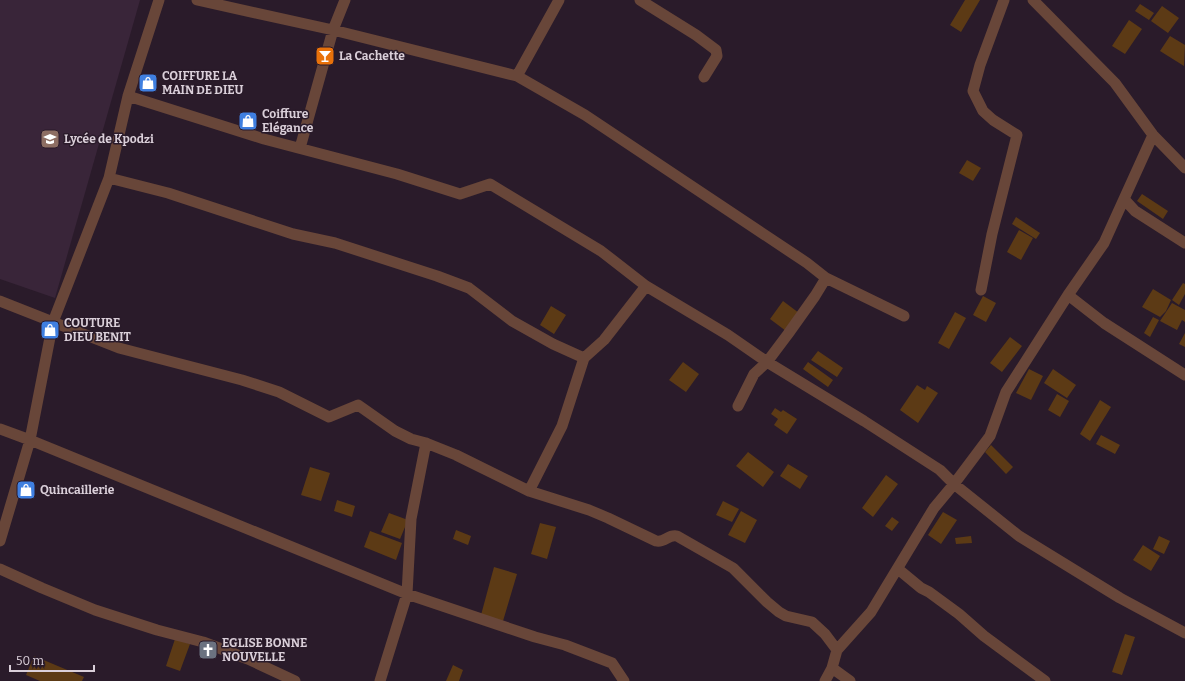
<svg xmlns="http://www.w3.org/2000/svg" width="1185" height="681" font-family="Bitter,serif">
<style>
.built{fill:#392539}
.building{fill:#5c3a15}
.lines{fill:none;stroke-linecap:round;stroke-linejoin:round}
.minor{stroke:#684639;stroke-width:11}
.labels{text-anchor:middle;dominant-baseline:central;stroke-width:3;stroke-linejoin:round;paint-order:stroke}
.poi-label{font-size:12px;font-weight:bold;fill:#dacfd9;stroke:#2a1b2a;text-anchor:start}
</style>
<rect width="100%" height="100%" fill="#2a1b2a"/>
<!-- built -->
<path class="built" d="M 0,0 L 140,0 L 55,298 L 0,279 Z"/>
<!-- building -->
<path class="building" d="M 965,0 L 980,0 L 961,32 L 950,25 Z
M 1140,4 L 1154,13 L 1149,20 L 1135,11 Z
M 1162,6 L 1179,18 L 1168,33 L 1151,21 Z
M 1129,20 L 1142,29 L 1125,54 L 1112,46 Z
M 1170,36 L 1185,45 L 1184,66 L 1160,51 Z
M 967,160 L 981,168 L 973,181 L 959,173 Z
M 1142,194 L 1168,211 L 1163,219 L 1137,201 Z
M 1016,217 L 1040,233 L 1036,239 L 1012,224 Z
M 1019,230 L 1033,238 L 1021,260 L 1007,252 Z
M 1183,283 L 1185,284 L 1185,294 L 1179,305 L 1172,300 Z
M 1153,289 L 1171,300 L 1166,311 L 1160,317 L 1142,307 Z
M 983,296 L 996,303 L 986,322 L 973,315 Z
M 783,301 L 799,313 L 786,331 L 770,319 Z
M 1172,303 L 1185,310 L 1185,322 L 1182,320 L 1177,330 L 1160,321 Z
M 551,306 L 566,315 L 554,334 L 540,325 Z
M 955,312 L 966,318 L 949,349 L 938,343 Z
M 1153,317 L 1159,320 L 1150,337 L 1144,333 Z
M 1185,333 L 1185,347 L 1179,344 Z
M 1010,337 L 1022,346 L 1002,372 L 990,363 Z
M 818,351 L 843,368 L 837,377 L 811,360 Z
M 683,362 L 699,374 L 686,392 L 669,380 Z
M 808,362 L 833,380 L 828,387 L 803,369 Z
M 1029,369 L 1043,376 L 1031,400 L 1016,393 Z
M 1053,369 L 1076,385 L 1067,398 L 1044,383 Z
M 917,385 L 925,390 L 927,386 L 938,393 L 918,423 L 900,410 Z
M 1057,394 L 1069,401 L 1060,417 L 1048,410 Z
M 1100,400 L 1111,407 L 1090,441 L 1080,434 Z
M 775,408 L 781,412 L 783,410 L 797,419 L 787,434 L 774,425 L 778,419 L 771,414 Z
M 1101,435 L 1120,445 L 1115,454 L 1096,444 Z
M 991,445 L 1013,467 L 1006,474 L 985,452 Z
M 748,452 L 774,472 L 763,487 L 736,466 Z
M 788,464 L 808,476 L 800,489 L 780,476 Z
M 310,467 L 330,473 L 321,501 L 301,495 Z
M 886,475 L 898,484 L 873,517 L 862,508 Z
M 337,500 L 355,506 L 352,517 L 334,511 Z
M 723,501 L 739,509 L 732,522 L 716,515 Z
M 741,511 L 757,520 L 745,543 L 728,535 Z
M 943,512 L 957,520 L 941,544 L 928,535 Z
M 389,513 L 408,520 L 400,539 L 381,532 Z
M 892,517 L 899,522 L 892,531 L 885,526 Z
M 540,523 L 556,527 L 547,559 L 531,554 Z
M 456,530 L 471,536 L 468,545 L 453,539 Z
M 370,531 L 402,543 L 396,560 L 364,547 Z
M 971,536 L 972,543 L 956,544 L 955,538 Z
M 1159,536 L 1170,541 L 1164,554 L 1153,549 Z
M 1143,545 L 1160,556 L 1151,571 L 1133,560 Z
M 494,567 L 517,574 L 503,621 L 481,615 Z
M 1125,634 L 1135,637 L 1122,675 L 1112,672 Z
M 175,639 L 190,644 L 180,671 L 166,666 Z
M 34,656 L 84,677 L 82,681 L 40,681 L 26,675 Z
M 453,665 L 463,670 L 459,681 L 446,681 Z"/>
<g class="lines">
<!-- minor -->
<path class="minor" d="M 197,0 L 333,30 L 517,76 L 585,115 L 807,263 L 826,278 L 904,316
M 640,0 L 696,35 L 716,50 L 717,56 L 704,77
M 1033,0 L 1115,83 L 1153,135 L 1185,168
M 517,76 L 559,0
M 128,96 L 264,139 L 397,174 L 460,194 L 490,184 L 601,251 L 646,286 L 728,335 L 767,362 L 864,421 L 940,470 L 954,484 L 1019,536 L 1120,598 L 1185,633
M 300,148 L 333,30 L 345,0
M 109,178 L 168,193 L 293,234 L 335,243 L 437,276 L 469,288 L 512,321 L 553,344 L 584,358
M 1124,199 L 1135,211 L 1185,243
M 981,290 L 992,234 L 1017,135 L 993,120 L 983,111 L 973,91 L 980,65 L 1004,0
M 1068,295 L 1104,323 L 1185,375
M 0,301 L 119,348 L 242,380 L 279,392 L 329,417 L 358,405 L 395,431 L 411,439 L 426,443 L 456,455 L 529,491 L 589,510 L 608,518 L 656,541 C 665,543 668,534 677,536 L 733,568 L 767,602 L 779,612 L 786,616 L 812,622 L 825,634 L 837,650
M 738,406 L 754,374 L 767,362 L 788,334 L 815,296 L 826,278
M 0,429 L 30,440 L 407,594 L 535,637 L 565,645 L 612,663 L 624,681
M 529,491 L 562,426 L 584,358 L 604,340 L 646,286
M 0,541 L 30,440 L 53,322 L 109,178 L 128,96 L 159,0
M 0,569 L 42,588 L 95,610 L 157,630 L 203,642 L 248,659 L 295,681
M 898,569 L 921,588 L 929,592 L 959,614 L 984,636 L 1045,681
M 832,668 L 850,681
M 380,681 L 407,594 L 411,519 L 426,443
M 825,681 L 832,668 L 837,650 L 871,612 L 934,508 L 954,484 L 990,436 L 1006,392 L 1068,295 L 1104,243 L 1153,135"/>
</g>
<!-- icons -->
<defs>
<g id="bar-square" transform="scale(1)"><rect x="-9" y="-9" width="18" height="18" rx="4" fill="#e8710a" stroke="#2a1b2a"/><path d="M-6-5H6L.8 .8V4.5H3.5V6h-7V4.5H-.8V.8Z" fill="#fff"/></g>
<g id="shop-square" transform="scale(1)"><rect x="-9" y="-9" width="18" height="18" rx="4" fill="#3f7fe0" stroke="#2a1b2a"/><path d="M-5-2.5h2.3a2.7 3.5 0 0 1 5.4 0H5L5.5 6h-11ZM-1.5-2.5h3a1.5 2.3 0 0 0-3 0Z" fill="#fff"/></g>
<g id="school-square" transform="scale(1)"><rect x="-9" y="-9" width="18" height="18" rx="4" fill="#8d6e63" stroke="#2a1b2a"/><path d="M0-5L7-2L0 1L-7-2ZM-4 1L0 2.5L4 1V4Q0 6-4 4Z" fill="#fff"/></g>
<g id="church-square" transform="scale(1)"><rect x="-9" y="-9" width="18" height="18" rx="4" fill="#6b7280" stroke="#2a1b2a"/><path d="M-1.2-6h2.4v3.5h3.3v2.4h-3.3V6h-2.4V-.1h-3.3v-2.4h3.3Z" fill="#fff"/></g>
</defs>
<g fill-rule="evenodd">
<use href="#bar-square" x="325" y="56"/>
<use href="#shop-square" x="148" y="83"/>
<use href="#shop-square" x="248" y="121"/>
<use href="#school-square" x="50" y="139"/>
<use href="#shop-square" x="50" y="330"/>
<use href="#shop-square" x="26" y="490"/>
<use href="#church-square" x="208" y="650"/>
</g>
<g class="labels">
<!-- poi labels -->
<g class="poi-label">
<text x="339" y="56">La Cachette</text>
<text x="162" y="76">COIFFURE LA<tspan x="162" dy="14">MAIN DE DIEU</tspan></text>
<text x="262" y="114">Coiffure<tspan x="262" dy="14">Elégance</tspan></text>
<text x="64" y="139">Lycée de Kpodzi</text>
<text x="64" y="323">COUTURE<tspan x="64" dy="14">DIEU BENIT</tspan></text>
<text x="40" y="490">Quincaillerie</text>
<text x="222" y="643">EGLISE BONNE<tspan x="222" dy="14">NOUVELLE</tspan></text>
</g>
</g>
<!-- scale -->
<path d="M10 665v6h84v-6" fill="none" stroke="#dacfd9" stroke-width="2"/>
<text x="16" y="665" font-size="12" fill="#dacfd9" stroke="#2a1b2a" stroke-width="3" paint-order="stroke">50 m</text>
</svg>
